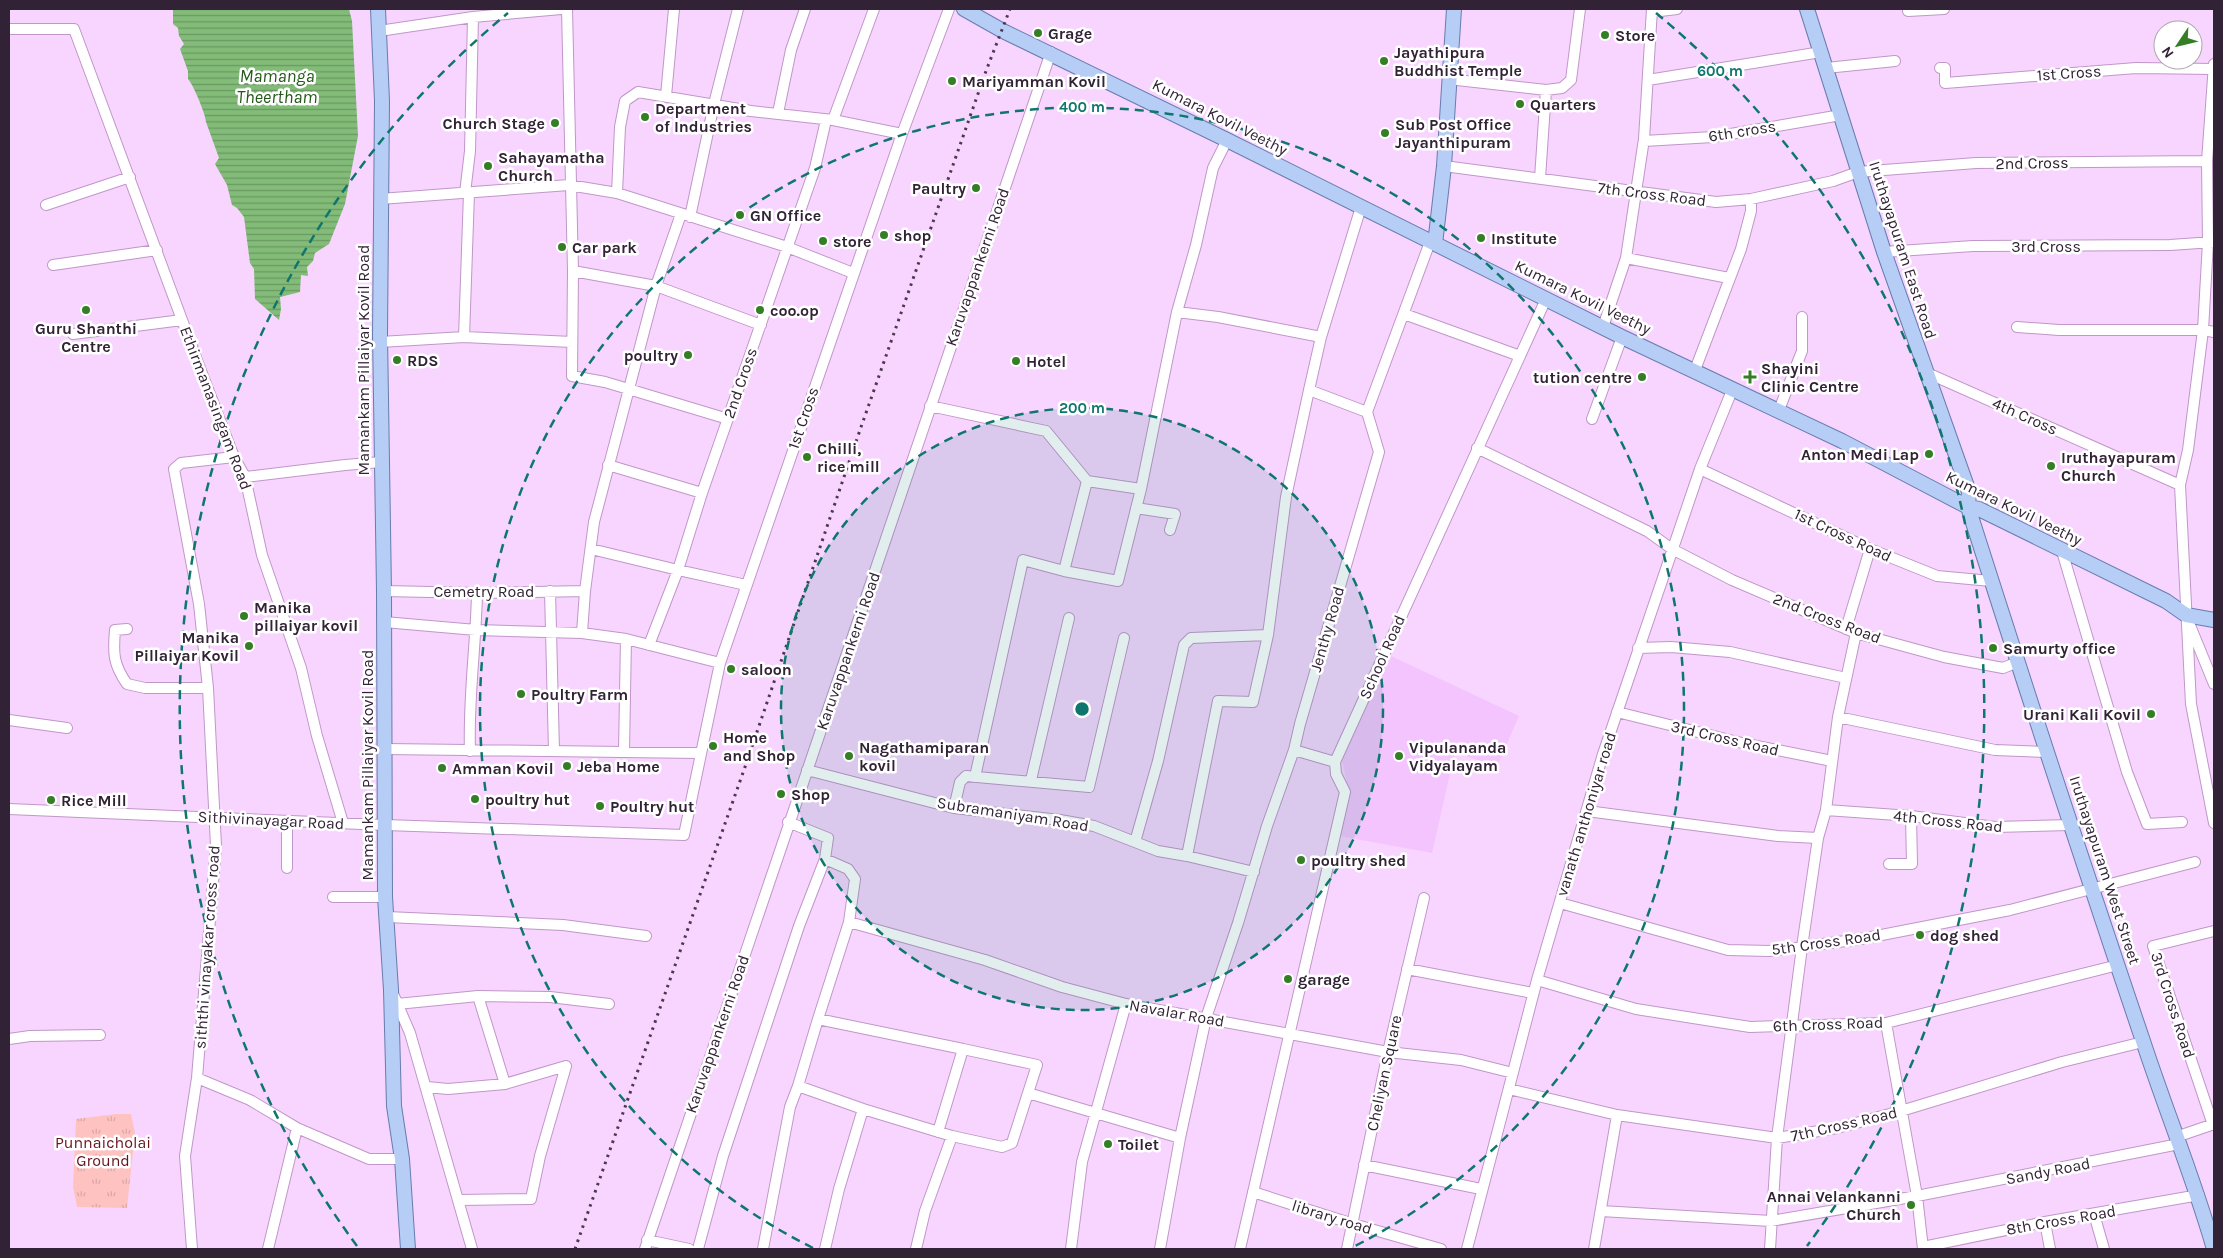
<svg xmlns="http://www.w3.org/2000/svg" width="2223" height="1258" font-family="Karla,sans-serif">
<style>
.built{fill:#f4c4fe}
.park{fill:url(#park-tufts)}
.water{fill:url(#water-rules)}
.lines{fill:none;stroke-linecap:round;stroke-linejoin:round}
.minor-casing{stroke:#c097c8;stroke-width:12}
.major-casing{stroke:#687cae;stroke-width:16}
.minor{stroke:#fff;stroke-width:10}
.major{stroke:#b6cdf5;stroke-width:14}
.rail{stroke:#4b384e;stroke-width:3;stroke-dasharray:2.5 5;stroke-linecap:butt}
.ring{fill:none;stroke:#0f766e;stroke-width:2.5;stroke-dasharray:9 6}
.poi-dot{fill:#347e26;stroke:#fff;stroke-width:2}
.labels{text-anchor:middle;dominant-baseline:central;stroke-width:5;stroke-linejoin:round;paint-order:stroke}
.poi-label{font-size:16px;font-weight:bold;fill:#322235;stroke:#fff;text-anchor:start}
.street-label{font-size:16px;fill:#322235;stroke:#fff}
.park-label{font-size:16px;fill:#67141d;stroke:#fff}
.water-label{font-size:18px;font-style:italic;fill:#205915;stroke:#fff}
.centre{fill:#0f766e;stroke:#fff;stroke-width:2.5}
.ring-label{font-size:15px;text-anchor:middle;font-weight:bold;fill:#0f766e;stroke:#fff;stroke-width:5;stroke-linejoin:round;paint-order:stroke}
</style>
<defs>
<pattern id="park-tufts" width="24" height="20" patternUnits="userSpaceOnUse" patternTransform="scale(1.25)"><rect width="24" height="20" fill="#fec2c1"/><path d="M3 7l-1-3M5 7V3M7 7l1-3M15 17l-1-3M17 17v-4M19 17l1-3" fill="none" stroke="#daa6a6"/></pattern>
<pattern id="water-rules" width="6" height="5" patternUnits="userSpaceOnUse" patternTransform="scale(1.25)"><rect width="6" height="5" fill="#82bc78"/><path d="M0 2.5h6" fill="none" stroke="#6b9863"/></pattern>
</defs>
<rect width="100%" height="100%" fill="#f8d5ff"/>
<!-- built -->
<path class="built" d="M 1389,655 L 1519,716 L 1497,767 L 1455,752 L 1432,853 L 1340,836 L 1349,792 L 1342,760 Z"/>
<!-- park -->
<path class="park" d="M 116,1114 L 131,1114 L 135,1133 L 127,1208 L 77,1207 L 73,1187 L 76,1119 Z"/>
<!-- water -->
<path class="water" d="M 173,9 L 349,9 L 352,21 L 358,136 L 345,204 L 329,244 L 315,253 L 313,261 L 307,267 L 308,276 L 301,275 L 300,292 L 280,297 L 281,309 L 279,320 L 255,299 L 254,269 L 250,263 L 244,217 L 237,208 L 232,205 L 227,185 L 215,164 L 219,158 L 206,122 C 206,115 193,84 188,79 L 188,71 L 180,49 L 184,44 L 179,36 L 178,28 L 173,24 Z"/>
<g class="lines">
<!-- minor casing -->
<g class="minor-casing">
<path id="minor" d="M 567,9 L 573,271 L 572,376 L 605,382 L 728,419
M 874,9 L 833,120 L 902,134
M 1908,9 L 1908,11 L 1944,9
M 1652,12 L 1677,9
M 9,29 L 74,29 L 198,363 L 234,457 L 245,477 L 262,555 L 301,668 L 317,736 L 343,823
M 379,31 L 473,17 L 561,9
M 2214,64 L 2207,161 L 2208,242 L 2203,330 L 2188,450 L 2180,485 L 2191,704 L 2214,823
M 1826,68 L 1895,61
M 1940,68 L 1945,68 L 1945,83 L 2136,68 L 2214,69
M 1448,79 L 1546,90 L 1562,88 L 1571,80 L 1580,9
M 1648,80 L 1821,52
M 666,96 L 674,9
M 778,113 L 791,50 L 805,9
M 1644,141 L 1713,137 L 1841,115
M 1444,166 L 1716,202 L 1751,199 L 1833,181 L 1858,172 L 1976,163 L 2207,161
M 1540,178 L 1546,90
M 465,193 L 470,151 L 473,17
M 617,193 L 620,127 L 625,101 L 638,92 L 751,111 L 833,120
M 380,199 L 569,185 L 617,193 L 787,247 L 853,273
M 46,205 L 130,177
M 690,217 L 714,104 L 738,9
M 1884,252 L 1973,246 L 2170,245 L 2213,242
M 1626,258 L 1729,278
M 53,265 L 157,250
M 573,271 L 656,286 L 761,325
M 1177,312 L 1196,245 L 1213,168 L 1227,140
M 1404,314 L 1520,356
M 1603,327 L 1626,258 L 1644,139 L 1652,9
M 2017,327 L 2059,330 L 2203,330 L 2214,332
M 73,334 L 182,320
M 464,337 L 469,193
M 380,342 L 464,337 L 572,342
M 1695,370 L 1741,249 L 1751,211 L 1751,199
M 1925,372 L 2180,485
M 1309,390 L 1367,412
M 930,406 L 1046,431 L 1087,481 L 1064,571 L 1118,581 L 1141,489 L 1177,312 L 1218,317 L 1321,337
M 1779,410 L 1802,351 L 1802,317
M 1592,419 L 1622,337
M 1477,448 L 1647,531 L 1672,549 L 1732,580 L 1856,633 L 1944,657 L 2003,668 L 2018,662
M 608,465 L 702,493
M 1700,469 L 1870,549 L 1937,576 L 1991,581
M 245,477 L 345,465 L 381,462
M 1087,481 L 1141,489
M 1136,508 L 1175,514 L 1170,530
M 591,549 L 678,570 L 746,585
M 2062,551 L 2127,772 L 2147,824 L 2182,822
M 384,591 L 477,593 L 585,591
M 550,591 L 554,751
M 384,622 L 476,630 L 582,633 L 626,639 L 720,663
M 2189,623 L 2214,684
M 127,629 L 115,630 C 113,653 113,664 127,684 L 145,688 L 208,688
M 1846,629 L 1870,549
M 582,633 L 585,591 L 594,522 L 656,286 L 681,214
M 649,645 L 678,570 L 702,493 L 815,168 L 826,120
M 1638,648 L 1671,647 L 1730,652 L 1846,678
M 1617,712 L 1742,743 L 1832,761
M 1838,717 L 1995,750 L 2048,752
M 9,720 L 67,728
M 383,749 L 700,753
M 1294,750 L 1335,762
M 470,751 C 468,698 476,645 477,593
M 624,751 L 626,639
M 807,770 L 954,808 L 1060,820 L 1094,826 L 1158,851 L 1187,856
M 975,777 L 1023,560 L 1064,571
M 1031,780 L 1069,618
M 954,808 L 960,782 L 966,776 L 1089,787 L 1124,638
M 9,809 L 385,825 L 684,835 L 720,663 L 902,134 L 949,9
M 1826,810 L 1911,816 L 1995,827 L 2070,825
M 1587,811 L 1778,836 L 1818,838
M 287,821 L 287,868
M 788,822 L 828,838 L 825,859 L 848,869 L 855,879 L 849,922 L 818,1019
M 1135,842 L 1158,761 L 1184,645 L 1191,638 L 1268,635
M 1889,864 L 1912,864 L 1911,816
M 1254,872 L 1187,856 L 1218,701 L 1253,702 L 1268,635 L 1286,497 L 1309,390 L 1321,337 L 1361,207
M 333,897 L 385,897
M 1560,903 L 1728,950 L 1769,951 L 1861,939 L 2010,910 L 2195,862
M 387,917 L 563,925 L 646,936
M 849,922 L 985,960 L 1062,987 L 1126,1004 L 1388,1052 L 1461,1060 L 1513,1073
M 1407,969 L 1533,993
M 1537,980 L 1636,1009 L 1750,1027 L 1886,1023 L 2118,965
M 394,996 L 410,1033 L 472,1249
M 478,996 L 505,1084
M 397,1004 L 478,996 L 550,997 L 609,1004
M 1886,1023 L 1917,1196 L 1923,1249
M 9,1039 L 30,1036 L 100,1035
M 197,1078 L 250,1100 L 297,1128 L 369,1159 L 402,1159
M 427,1087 L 448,1089 L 505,1084 L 566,1066
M 1509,1089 L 1617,1115 L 1777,1138 L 1837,1128 L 1901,1111 L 2062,1062 L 2143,1042
M 863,1109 L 798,1086 L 818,1019 L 963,1049
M 2213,1125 L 2153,946 L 2214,931
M 938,1132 L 963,1049 L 1037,1065 L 1028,1093
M 952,1136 L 1002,1147 L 1012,1143 L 1028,1093 L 1180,1138
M 2176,1137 L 2214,1124
M 1364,1165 L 1481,1189
M 1253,1192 L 1353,1224 L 1441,1249
M 459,1200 L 531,1199 L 540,1156 L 566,1066
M 1601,1211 L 1771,1221 L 1917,1196 L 2179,1144
M 2094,1214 L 2104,1249
M 2045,1222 L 2050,1249
M 647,1240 L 689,1249
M 1923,1247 L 2045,1222 L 2199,1195
M 192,1249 L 185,1156 L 197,1078 L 216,846 L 208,688 L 199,604 L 174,469 L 181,463 L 234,457
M 268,1249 L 297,1128
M 645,1249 L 1051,52
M 698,1249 L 723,1156 L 799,926 L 825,859
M 763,1249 L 790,1107 L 798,1086
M 825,1249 L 839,1189 L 863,1109 L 952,1136 L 925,1211 L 916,1249
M 1071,1249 L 1082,1162 L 1126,1004
M 1160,1249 L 1180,1138 L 1206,1018 L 1238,923 L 1267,826 L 1294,750 L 1300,724 L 1379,452 L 1367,412 L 1430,242
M 1240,1249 L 1345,792 L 1336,774 L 1335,762 L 1546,299
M 1347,1249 L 1388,1052 L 1424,898
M 1467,1249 L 1537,980 L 1603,754 L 1700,469 L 1733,388
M 1594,1249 L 1617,1115
M 1770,1249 L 1777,1138 L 1802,947 L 1818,838 L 1826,810 L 1838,717 L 1856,633"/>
</g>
<!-- major casing -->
<g class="major-casing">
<path id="major" d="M 378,9 L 382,101 L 380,335 L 384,591 L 385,897 L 391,990 L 394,1106 L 402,1159 L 408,1249
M 964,9 L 1003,31 L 1227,140 L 1622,337 L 1842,441 L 1968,507 L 1979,509 L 2166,601 L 2186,615 L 2214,620
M 1807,9 L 1884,252 L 1969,492 L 1968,507 C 2025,686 2083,864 2143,1041 C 2166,1111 2194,1179 2214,1249
M 1435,244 L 1444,166 L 1454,9"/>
</g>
<!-- minor -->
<use href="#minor" class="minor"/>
<!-- major -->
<use href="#major" class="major"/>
<!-- rail -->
<path class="rail" d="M 575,1249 L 745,767 L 860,430 L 986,71 L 1010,9"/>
</g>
<!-- distance rings -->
<circle cx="1082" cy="709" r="301" fill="#0f766e" fill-opacity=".12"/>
<g class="ring">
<circle cx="1082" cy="709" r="301"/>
<path d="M813 1248A602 602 0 1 1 1351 1248"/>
<path d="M357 1246A902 902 0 0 1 508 13M1656 13A902 902 0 0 1 1807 1246"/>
</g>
<!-- markers -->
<g class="poi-dot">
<circle cx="1038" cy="33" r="5"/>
<circle cx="1605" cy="35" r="5"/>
<circle cx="1384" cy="61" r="5"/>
<circle cx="952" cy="81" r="5"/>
<circle cx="1520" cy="104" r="5"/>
<circle cx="645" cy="117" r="5"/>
<circle cx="555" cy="123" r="5"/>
<circle cx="1385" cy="133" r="5"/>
<circle cx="488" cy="166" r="5"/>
<circle cx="976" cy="188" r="5"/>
<circle cx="740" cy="215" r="5"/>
<circle cx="884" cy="235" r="5"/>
<circle cx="1481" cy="238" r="5"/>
<circle cx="823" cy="241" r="5"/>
<circle cx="562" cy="247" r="5"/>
<circle cx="86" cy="310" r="5"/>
<circle cx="760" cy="310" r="5"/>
<circle cx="688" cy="355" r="5"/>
<circle cx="397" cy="360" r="5"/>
<circle cx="1016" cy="361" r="5"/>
<circle cx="1642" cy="377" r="5"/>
<path d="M1747.5 369.5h5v5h5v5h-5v5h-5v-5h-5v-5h5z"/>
<circle cx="1929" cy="454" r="5"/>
<circle cx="807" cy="457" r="5"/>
<circle cx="2051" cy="466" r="5"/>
<circle cx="244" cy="616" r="5"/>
<circle cx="249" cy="646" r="5"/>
<circle cx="1993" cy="648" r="5"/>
<circle cx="731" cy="669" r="5"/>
<circle cx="521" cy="694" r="5"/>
<circle cx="2151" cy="714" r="5"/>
<circle cx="713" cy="746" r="5"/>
<circle cx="849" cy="756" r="5"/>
<circle cx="1399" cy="756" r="5"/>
<circle cx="567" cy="766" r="5"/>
<circle cx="442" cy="768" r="5"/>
<circle cx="781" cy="794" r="5"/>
<circle cx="475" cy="799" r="5"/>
<circle cx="51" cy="800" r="5"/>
<circle cx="600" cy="806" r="5"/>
<circle cx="1301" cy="860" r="5"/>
<circle cx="1920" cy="935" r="5"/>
<circle cx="1288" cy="979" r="5"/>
<circle cx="1108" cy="1144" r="5"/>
<circle cx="1911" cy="1205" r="5"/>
</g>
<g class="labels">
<!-- poi labels -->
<g class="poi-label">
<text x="1048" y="33">Grage</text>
<text x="1615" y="35">Store</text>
<text x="1394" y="52">Jayathipura<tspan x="1394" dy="18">Buddhist Temple</tspan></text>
<text x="962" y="81">Mariyamman Kovil</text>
<text x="1530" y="104">Quarters</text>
<text x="655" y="108">Department<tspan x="655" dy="18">of Industries</tspan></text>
<text x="545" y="123" text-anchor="end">Church Stage</text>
<text x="1395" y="124">Sub Post Office<tspan x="1395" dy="18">Jayanthipuram</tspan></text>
<text x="498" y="157">Sahayamatha<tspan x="498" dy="18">Church</tspan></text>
<text x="966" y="188" text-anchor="end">Paultry</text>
<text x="750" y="215">GN Office</text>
<text x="894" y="235">shop</text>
<text x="1491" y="238">Institute</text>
<text x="833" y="241">store</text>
<text x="572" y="247">Car park</text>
<text x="770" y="310">coo.op</text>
<text x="86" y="328" text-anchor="middle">Guru Shanthi<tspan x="86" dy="18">Centre</tspan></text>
<text x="678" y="355" text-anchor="end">poultry</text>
<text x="407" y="360">RDS</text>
<text x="1026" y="361">Hotel</text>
<text x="1761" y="368">Shayini<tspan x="1761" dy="18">Clinic Centre</tspan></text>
<text x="1632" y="377" text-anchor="end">tution centre</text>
<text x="817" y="448">Chilli,<tspan x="817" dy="18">rice mill</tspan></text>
<text x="1919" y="454" text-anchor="end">Anton Medi Lap</text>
<text x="2061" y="457">Iruthayapuram<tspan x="2061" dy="18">Church</tspan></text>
<text x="254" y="607">Manika<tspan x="254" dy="18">pillaiyar kovil</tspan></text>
<text x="239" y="637" text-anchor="end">Manika<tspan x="239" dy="18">Pillaiyar Kovil</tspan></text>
<text x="2003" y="648">Samurty office</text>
<text x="741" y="669">saloon</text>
<text x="531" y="694">Poultry Farm</text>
<text x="2141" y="714" text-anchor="end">Urani Kali Kovil</text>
<text x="723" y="737">Home<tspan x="723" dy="18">and Shop</tspan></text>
<text x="859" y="747">Nagathamiparan<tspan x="859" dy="18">kovil</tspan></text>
<text x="1409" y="747">Vipulananda<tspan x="1409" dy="18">Vidyalayam</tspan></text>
<text x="577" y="766">Jeba Home</text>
<text x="452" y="768">Amman Kovil</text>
<text x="791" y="794">Shop</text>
<text x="485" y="799">poultry hut</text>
<text x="61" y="800">Rice Mill</text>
<text x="610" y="806">Poultry hut</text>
<text x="1311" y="860">poultry shed</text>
<text x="1930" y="935">dog shed</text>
<text x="1298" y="979">garage</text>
<text x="1118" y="1144">Toilet</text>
<text x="1901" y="1196" text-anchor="end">Annai Velankanni<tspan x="1901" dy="18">Church</tspan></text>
</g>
<!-- street labels -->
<g class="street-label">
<text transform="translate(2069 73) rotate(-4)">1st Cross</text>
<text transform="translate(1220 117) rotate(27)">Kumara Kovil Veethy</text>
<text transform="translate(1742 131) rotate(-9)">6th cross</text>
<text transform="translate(2032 163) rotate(-1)">2nd Cross</text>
<text transform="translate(1652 194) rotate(7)">7th Cross Road</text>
<text x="2046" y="246">3rd Cross</text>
<text transform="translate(1903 250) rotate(72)">Iruthayapuram East Road</text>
<text transform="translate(977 267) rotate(-71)">Karuvappankerni Road</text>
<text transform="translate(1583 297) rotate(26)">Kumara Kovil Veethy</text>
<text transform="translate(363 360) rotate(-90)">Mamankam Pillaiyar Kovil Road</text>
<text transform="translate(740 383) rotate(-71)">2nd Cross</text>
<text transform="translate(216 408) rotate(69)">Ethirmanasingam Road</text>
<text transform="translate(2025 416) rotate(24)">4th Cross</text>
<text transform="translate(803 418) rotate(-71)">1st Cross</text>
<text transform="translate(2014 508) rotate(26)">Kumara Kovil Veethy</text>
<text transform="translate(1843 535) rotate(25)">1st Cross Road</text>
<text x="484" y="591">Cemetry Road</text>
<text transform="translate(1827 618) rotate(21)">2nd Cross Road</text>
<text transform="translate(1327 629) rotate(-74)">Jenthy Road</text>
<text transform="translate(848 651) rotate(-71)">Karuvappankerni Road</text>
<text transform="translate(1382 657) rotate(-66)">School Road</text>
<text transform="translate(1725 738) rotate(13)">3rd Cross Road</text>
<text transform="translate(367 765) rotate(-90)">Mamankam Pillaiyar Kovil Road</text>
<text transform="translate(1013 814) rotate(9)">Subramaniyam Road</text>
<text transform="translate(1586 814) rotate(-73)">vanath anthoniyar road</text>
<text transform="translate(271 820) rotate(3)">Sithivinayagar Road</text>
<text transform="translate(1948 821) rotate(6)">4th Cross Road</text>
<text transform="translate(2105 870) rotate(72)">Iruthayapuram West Street</text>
<text transform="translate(1826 942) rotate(-8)">5th Cross Road</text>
<text transform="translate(207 947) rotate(-86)">siththi vinayakar cross road</text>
<text transform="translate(2173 1005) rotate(72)">3rd Cross Road</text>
<text transform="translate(1177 1013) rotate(10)">Navalar Road</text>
<text transform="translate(1828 1024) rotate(-2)">6th Cross Road</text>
<text transform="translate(717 1034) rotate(-71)">Karuvappankerni Road</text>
<text transform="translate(1384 1073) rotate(-78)">Cheliyan Square</text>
<text transform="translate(1844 1124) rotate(-13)">7th Cross Road</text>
<text transform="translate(2048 1171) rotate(-11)">Sandy Road</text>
<text transform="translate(1332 1217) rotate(17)">library road</text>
<text transform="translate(2061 1220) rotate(-10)">8th Cross Road</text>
</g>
<!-- park labels -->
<g class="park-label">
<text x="103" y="1142">Punnaicholai<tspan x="103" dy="18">Ground</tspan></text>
</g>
<!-- water labels -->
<g class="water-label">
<text x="277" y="76">Mamanga<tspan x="277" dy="21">Theertham</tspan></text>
</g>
</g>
<circle cx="1082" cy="709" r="8" class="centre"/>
<g class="ring-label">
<text x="1720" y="76">600 m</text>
<text x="1082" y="112">400 m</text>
<text x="1082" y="413">200 m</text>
</g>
<!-- border -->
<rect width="2223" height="1258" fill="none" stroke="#322235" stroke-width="20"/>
<!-- north arrow -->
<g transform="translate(2178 45) rotate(235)"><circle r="24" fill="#ffffff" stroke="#ada7ae"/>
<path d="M0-4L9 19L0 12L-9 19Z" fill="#347e26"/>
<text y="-8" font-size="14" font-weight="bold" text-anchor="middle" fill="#322235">N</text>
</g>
</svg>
